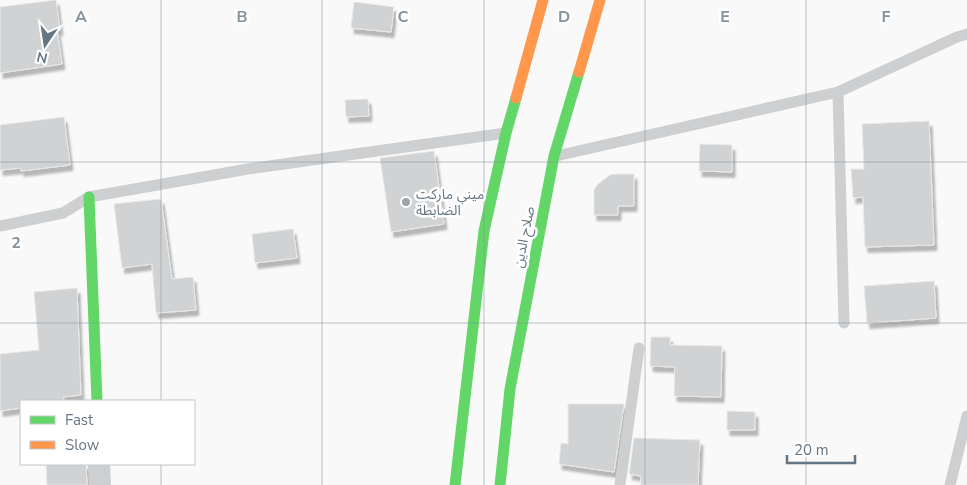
<svg xmlns="http://www.w3.org/2000/svg" width="967" height="485" font-family="'Nunito Sans','Noto Sans Arabic',sans-serif">
<style>
.building{fill:#d0d2d3;stroke:#e8e8e8;filter:url(#shadow)}
.lines{fill:none;stroke-linecap:round;stroke-linejoin:round}
.lane{stroke:#cecfd0;stroke-width:11}
.street{stroke:#cecfd0;stroke-width:22}
.fast{stroke:#63d668;stroke-width:11}
.slow{stroke:#ff974d;stroke-width:11}
.grid{fill:none;stroke:#84929c;stroke-width:1;stroke-opacity:0.55}
.poi-dot{fill:#99a4ac;stroke:#fff;stroke-width:2}
.labels{text-anchor:middle;dominant-baseline:central;stroke-width:5;stroke-linejoin:round;paint-order:stroke}
.poi-label{font-size:14px;fill:#657683;stroke:#fff;text-anchor:start}
.street-label{font-size:14px;fill:#657683;stroke:#fff}
.grid-label{font-size:16px;text-anchor:middle;font-weight:bold;fill:#84929c;stroke:#fff;stroke-width:5;stroke-linejoin:round;paint-order:stroke}
</style>
<defs>
<filter id="shadow"><feDropShadow dx="3" dy="5.5" stdDeviation="1" flood-color="#0004"/></filter>
</defs>
<rect width="100%" height="100%" fill="#f9f9f9"/>
<!-- building -->
<path class="building" d="M 56,0 L 60,30 L 57,30 L 62,64 L 0,73 L 0,7 Z
M 354,2 L 394,7 L 391,32 L 351,28 Z
M 368,99 L 369,116 L 346,117 L 345,100 Z
M 64,117 L 70,165 L 21,171 L 21,168 L 0,170 L 0,125 Z
M 929,121 L 934,245 L 865,247 L 863,197 L 853,198 L 851,169 L 864,169 L 862,124 Z
M 700,144 L 732,145 L 732,172 L 699,171 Z
M 434,151 L 444,224 L 391,232 L 380,158 Z
M 617,174 L 634,174 L 634,206 L 618,206 L 618,215 L 594,215 L 594,190 L 598,184 L 610,175 Z
M 161,199 L 172,279 L 193,277 L 196,310 L 156,313 L 152,264 L 122,268 L 114,204 Z
M 293,229 L 297,258 L 255,263 L 252,234 Z
M 934,281 L 936,318 L 867,323 L 864,286 Z
M 77,288 L 81,395 L 63,397 L 64,401 L 21,401 L 21,408 L 0,411 L 0,354 L 39,350 L 34,292 Z
M 651,337 L 670,337 L 670,345 L 722,346 L 721,397 L 674,396 L 675,367 L 650,366 Z
M 568,404 L 624,404 L 614,472 L 559,464 L 561,443 L 568,444 Z
M 727,411 L 755,412 L 755,430 L 727,430 Z
M 634,438 L 700,440 L 698,485 L 641,485 L 641,476 L 629,474 Z
M 46,464 L 86,464 L 87,485 L 47,485 Z"/>
<g class="lines">
<!-- lane -->
<path class="lane" d="M 838,92 L 844,323
M 556,156 L 838,92 L 957,37 L 967,34
M 0,226 L 63,213 L 89,197 L 248,169 L 506,133
M 620,485 L 639,348
M 950,485 L 967,416"/>
<!-- street -->
<path class="street" d="M 99,464 L 100,485"/>
<!-- fast -->
<path class="fast" d="M 89,197 L 97,401
M 455,485 L 484,231 L 506,133 L 516,98
M 500,485 L 510,389 L 554,156 L 579,72"/>
<!-- slow -->
<path class="slow" d="M 579,72 L 600,0
M 516,98 L 543,0"/>
</g>
<!-- grid -->
<path class="grid" d="M 161,0 L 161,401M 322,0 L 322,485M 484,0 L 484,485M 645,0 L 645,485M 806,0 L 806,485M 0,162 L 967,162M 0,323 L 967,323M 161,464 L 161,485"/>
<!-- markers -->
<circle class="poi-dot" cx="406" cy="202" r="5"/>
<g class="labels">
<!-- poi labels -->
<g class="poi-label">
<text x="416" y="194">ميني ماركت<tspan x="416" dy="16">الضابطة</tspan></text>
</g>
<!-- street labels -->
<g class="street-label">
<text transform="translate(524 237) rotate(-79)">صلاح الدين</text>
</g>
</g>
<g class="grid-label">
<text x="81" y="22">A</text>
<text x="242" y="22">B</text>
<text x="403" y="22">C</text>
<text x="564" y="22">D</text>
<text x="725" y="22">E</text>
<text x="886" y="22">F</text>
<text x="16" y="248">2</text>
</g>
<!-- legend -->
<rect x="20" y="400" width="175" height="65" fill="#ffffff" stroke="#c1c8cd"/>
<rect x="30" y="416" width="25" height="8" fill="#63d668" stroke="#c1c8cd"/>
<text x="65" y="425" font-size="15" fill="#657683">Fast</text>
<rect x="30" y="441" width="25" height="8" fill="#ff974d" stroke="#c1c8cd"/>
<text x="65" y="450" font-size="15" fill="#657683">Slow</text>
<!-- north arrow -->
<g transform="translate(45 45) rotate(193)" stroke="#ffffff" stroke-width="4" paint-order="stroke">
<path d="M0-4L9 19L0 12L-9 19Z" fill="#657683"/>
<text y="-8" font-size="14" font-weight="bold" text-anchor="middle" fill="#657683">N</text>
</g>
<!-- scale -->
<path d="M787 455v8h68v-8" fill="none" stroke="#657683" stroke-width="2.5"/>
<text x="794" y="455" font-size="15" fill="#657683" stroke="#ffffff" stroke-width="4" paint-order="stroke">20 m</text>
</svg>
